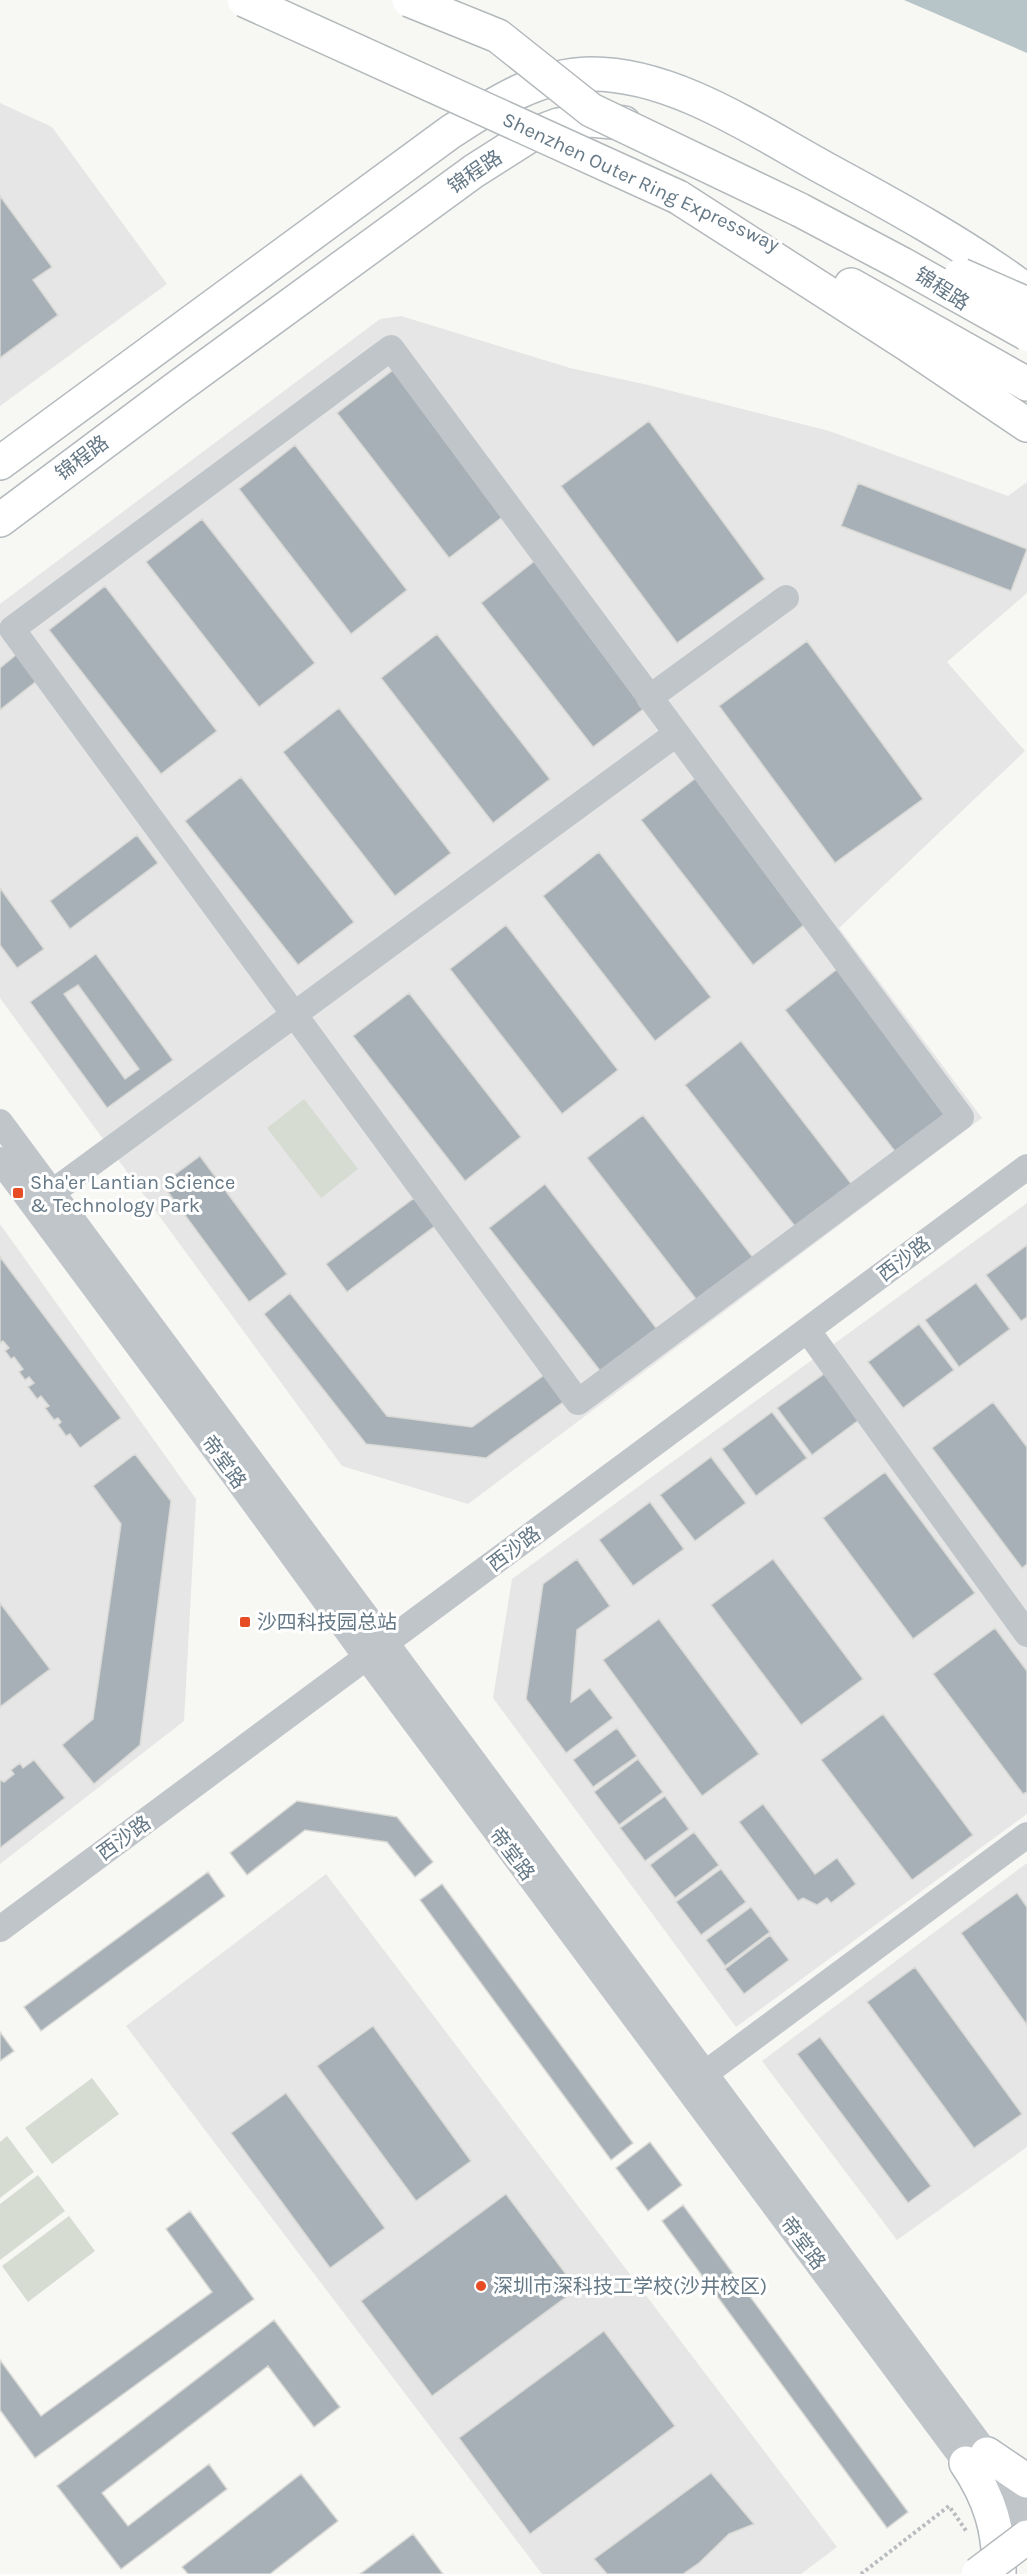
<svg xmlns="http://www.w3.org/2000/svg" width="1027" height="2574" font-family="Karla,'Noto Sans SC',sans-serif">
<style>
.built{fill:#e5e6e5}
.green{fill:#d7dcd3}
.water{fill:#b7c4c8}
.building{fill:#a7b0b6;stroke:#d9d9d6;stroke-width:1.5;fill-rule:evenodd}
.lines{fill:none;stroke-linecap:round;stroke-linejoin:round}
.major-casing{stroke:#b3b9bd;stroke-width:36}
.highway-casing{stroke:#b3b8bb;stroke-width:36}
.path{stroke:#b8bcbf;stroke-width:4;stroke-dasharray:3 3;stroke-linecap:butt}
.minor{stroke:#c0c5c9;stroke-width:26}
.major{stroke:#fff;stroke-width:33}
.highway{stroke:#fff;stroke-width:33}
.highway-bridge-casing{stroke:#b3b8bb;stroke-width:36;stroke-linecap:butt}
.highway-bridge{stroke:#fff;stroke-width:33}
.poi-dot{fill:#e64d25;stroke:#fff;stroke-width:2}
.labels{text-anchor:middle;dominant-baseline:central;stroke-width:6;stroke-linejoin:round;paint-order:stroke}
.street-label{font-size:20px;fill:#657886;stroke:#fff}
.poi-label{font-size:20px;fill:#657886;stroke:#fff;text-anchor:start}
</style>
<rect width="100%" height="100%" fill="#f7f7f4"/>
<!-- built -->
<path class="built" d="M 0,103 L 52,127 L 167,284 L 0,406 Z
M 401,316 L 570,368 L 648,385 L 829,431 L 1008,496 L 1027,482 L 1027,593 L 947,662 L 1025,751 L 839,928 L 982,1118 L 468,1504 L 342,1466 L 0,998 L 0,604 L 380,319 Z
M 1027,1203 L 1027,1814 L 736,2027 L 493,1698 L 512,1579 Z
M 0,1224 L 196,1499 L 184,1721 L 0,1864 Z
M 1027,1863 L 1027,2147 L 897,2240 L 762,2061 Z
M 326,1874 L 837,2547 L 801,2574 L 542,2574 L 126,2026 Z"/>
<!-- green -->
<path class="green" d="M 304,1099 L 358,1169 L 321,1198 L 267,1128 Z
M 92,2078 L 119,2114 L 52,2164 L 25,2128 Z
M 7,2136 L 34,2172 L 0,2198 L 0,2142 Z
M 38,2175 L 65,2211 L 0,2260 L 0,2204 Z
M 69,2216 L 95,2251 L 28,2302 L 2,2266 Z"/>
<!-- water -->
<path class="water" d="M 904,0 L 1027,0 L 1027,53 Z"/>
<!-- building -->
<path class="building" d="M 0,196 L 52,267 L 33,280 L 58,315 L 0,358 Z
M 393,370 L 505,515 L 449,558 L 337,413 Z
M 649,421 L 765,579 L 677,643 L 561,486 Z
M 295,445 L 407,590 L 351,634 L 239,489 Z
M 858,483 L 1027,549 L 1011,591 L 841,526 Z
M 202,519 L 315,663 L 259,707 L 146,562 Z
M 537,559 L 650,704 L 593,747 L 481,603 Z
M 105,586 L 217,731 L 161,774 L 49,630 Z
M 437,634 L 550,779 L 493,823 L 381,678 Z
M 807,641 L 923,799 L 835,863 L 719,706 Z
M 17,654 L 38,680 L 0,710 L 0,668 Z
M 339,708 L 451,853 L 395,896 L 283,752 Z
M 241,777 L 354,922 L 298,965 L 185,821 Z
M 697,777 L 809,921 L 753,965 L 641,820 Z
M 137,835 L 158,863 L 70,929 L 50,901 Z
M 599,852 L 711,997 L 655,1041 L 543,896 Z
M 0,888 L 44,949 L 17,968 L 0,945 Z
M 506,925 L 618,1070 L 562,1114 L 450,969 Z
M 96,954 L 173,1060 L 107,1108 L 30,1002 ZM 78,985 L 139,1069 L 125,1079 L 64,994 Z
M 841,966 L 953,1111 L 897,1154 L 785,1010 Z
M 409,993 L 521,1137 L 465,1181 L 353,1036 Z
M 741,1041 L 853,1186 L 797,1229 L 685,1085 Z
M 643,1115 L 755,1260 L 699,1303 L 587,1158 Z
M 200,1156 L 287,1274 L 249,1302 L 162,1184 Z
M 545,1184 L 657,1329 L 601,1372 L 489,1228 Z
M 414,1198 L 435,1226 L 347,1292 L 326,1264 Z
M 1027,1245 L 1027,1317 L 1021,1321 L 986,1275 Z
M 0,1257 L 121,1418 L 80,1448 L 70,1434 L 66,1436 L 58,1425 L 61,1422 L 58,1418 L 54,1420 L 45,1408 L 49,1406 L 41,1396 L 37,1399 L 28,1387 L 34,1383 L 29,1377 L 25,1380 L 19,1372 L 23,1369 L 14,1357 L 11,1359 L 5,1351 L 9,1348 L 3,1341 L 0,1343 Z
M 976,1283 L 1010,1329 L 959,1367 L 925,1320 Z
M 290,1293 L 387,1416 L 472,1427 L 547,1373 L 566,1400 L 486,1458 L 366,1444 L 264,1314 Z
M 919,1324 L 954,1370 L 903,1408 L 868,1362 Z
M 828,1371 L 863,1417 L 812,1455 L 777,1408 Z
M 993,1402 L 1027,1447 L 1027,1564 L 1022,1568 L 932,1448 Z
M 772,1412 L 807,1458 L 756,1496 L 722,1449 Z
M 135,1454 L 171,1501 L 140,1745 L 94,1784 L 62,1745 L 93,1719 L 121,1524 L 93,1486 Z
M 711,1457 L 746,1503 L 695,1541 L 660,1495 Z
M 885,1472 L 975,1593 L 913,1639 L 823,1518 Z
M 650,1502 L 684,1549 L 633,1586 L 599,1540 Z
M 577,1559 L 610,1606 L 577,1630 L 571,1702 L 590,1688 L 613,1718 L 566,1753 L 526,1699 L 543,1584 Z
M 773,1559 L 863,1679 L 801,1725 L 711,1605 Z
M 0,1603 L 50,1669 L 0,1707 Z
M 659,1619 L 759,1754 L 702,1796 L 603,1660 Z
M 995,1628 L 1027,1671 L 1027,1792 L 1023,1794 L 933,1674 Z
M 883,1714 L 973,1835 L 912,1880 L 821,1760 Z
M 617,1728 L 637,1756 L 593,1787 L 573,1760 Z
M 638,1759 L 663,1792 L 619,1825 L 594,1792 Z
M 34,1760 L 65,1798 L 0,1848 L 0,1780 L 4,1782 L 14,1774 L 11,1770 L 20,1763 L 23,1768 Z
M 665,1796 L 689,1829 L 645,1861 L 620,1828 Z
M 297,1801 L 397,1817 L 433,1862 L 415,1877 L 387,1842 L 305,1830 L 247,1875 L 230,1853 Z
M 763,1804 L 815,1874 L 837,1858 L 856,1884 L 831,1903 L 827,1898 L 817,1905 L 803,1898 L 798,1901 L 739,1822 Z
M 694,1832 L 719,1865 L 675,1898 L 650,1865 Z
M 721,1869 L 746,1902 L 701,1935 L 676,1902 Z
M 208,1872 L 225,1896 L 41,2031 L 24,2007 Z
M 442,1884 L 633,2143 L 611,2160 L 420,1900 Z
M 1017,1893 L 1027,1907 L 1027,2025 L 961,1933 Z
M 751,1907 L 770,1932 L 725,1966 L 706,1940 Z
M 770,1935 L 789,1960 L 744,1994 L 725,1969 Z
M 915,1967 L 1022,2114 L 974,2148 L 867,2002 Z
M 373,2026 L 471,2161 L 416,2201 L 317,2066 Z
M 0,2032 L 14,2051 L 0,2061 Z
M 820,2037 L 931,2186 L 908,2203 L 797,2054 Z
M 286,2093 L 385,2228 L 330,2268 L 231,2133 Z
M 650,2142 L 682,2185 L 648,2211 L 616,2168 Z
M 506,2194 L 577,2289 L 432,2396 L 361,2301 Z
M 683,2205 L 908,2512 L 887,2528 L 662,2221 Z
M 190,2211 L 254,2299 L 35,2458 L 0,2410 L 0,2360 L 41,2416 L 212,2292 L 166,2229 Z
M 274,2320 L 340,2407 L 314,2427 L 268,2366 L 102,2493 L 128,2526 L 209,2464 L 227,2489 L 121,2569 L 57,2486 Z
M 604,2331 L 675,2426 L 530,2534 L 459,2438 Z
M 711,2473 L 754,2524 L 729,2534 L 699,2563 L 683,2574 L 607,2574 L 594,2559 Z
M 301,2474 L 338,2521 L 270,2574 L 188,2574 L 182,2567 Z
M 413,2534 L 443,2574 L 360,2574 Z"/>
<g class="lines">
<!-- major casing -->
<g class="major-casing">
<path id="major" d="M 0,463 L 449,133 C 492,105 536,75 590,74 C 672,73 755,130 824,168 C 894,206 964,244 1027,291
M 0,520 L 174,390 L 474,171 L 529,136 L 558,125 L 591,120 L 624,123
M 987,2454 L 1027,2481
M 966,2463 C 990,2498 1000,2532 999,2574"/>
</g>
<!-- highway casing -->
<g class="highway-casing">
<path id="highway" d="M 678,197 L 907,344 L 1027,425
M 851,285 L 1027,384"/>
</g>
<!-- path -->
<path class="path" d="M 861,2574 L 949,2506 L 967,2532"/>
<!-- minor -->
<path class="minor" d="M 391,348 L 961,1117 L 578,1402 L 12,629 Z
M 649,698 L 786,598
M 0,1122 L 1027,2508
M 0,1160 L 236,1478 L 367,1658 L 1027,2545
M 39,1202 L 676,734
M 808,1331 L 1027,1634
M 0,1929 L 1027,1167
M 691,2084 L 1027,1835"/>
<!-- major -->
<use href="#major" class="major"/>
<!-- highway -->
<use href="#highway" class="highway"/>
<!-- highway-bridge casing -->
<g class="highway-bridge-casing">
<path id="highway-bridge" d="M 244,0 L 678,197
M 409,0 L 498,36 L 591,110 L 800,210 L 902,264 L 1027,334
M 961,275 L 1027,304
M 978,2574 L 1027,2537"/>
</g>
<!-- highway-bridge -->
<use href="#highway-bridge" class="highway-bridge"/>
</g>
<!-- markers -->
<g class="poi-dot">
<rect x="12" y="1187" width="12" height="12" rx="3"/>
<rect x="239" y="1616" width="12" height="12" rx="3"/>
<circle cx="481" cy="2286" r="6"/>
</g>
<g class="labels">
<!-- street labels -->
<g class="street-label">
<text transform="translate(475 172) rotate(-34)">锦程路</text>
<text transform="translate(641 182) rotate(25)">Shenzhen Outer Ring Expressway</text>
<text transform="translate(942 289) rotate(33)">锦程路</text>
<text transform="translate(82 458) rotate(-37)">锦程路</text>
<text transform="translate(904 1259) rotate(-37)">西沙路</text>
<text transform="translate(224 1462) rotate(54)">帝堂路</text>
<text transform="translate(514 1549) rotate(-37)">西沙路</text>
<text transform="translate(124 1838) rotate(-36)">西沙路</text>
<text transform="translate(512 1854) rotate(53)">帝堂路</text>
<text transform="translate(803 2243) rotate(53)">帝堂路</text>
</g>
<!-- poi labels -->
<g class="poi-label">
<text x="30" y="1182">Sha'er Lantian Science<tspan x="30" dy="23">&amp; Technology Park</tspan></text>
<text x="257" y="1622">沙四科技园总站</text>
<text x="493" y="2286">深圳市深科技工学校(沙井校区)</text>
</g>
</g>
</svg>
